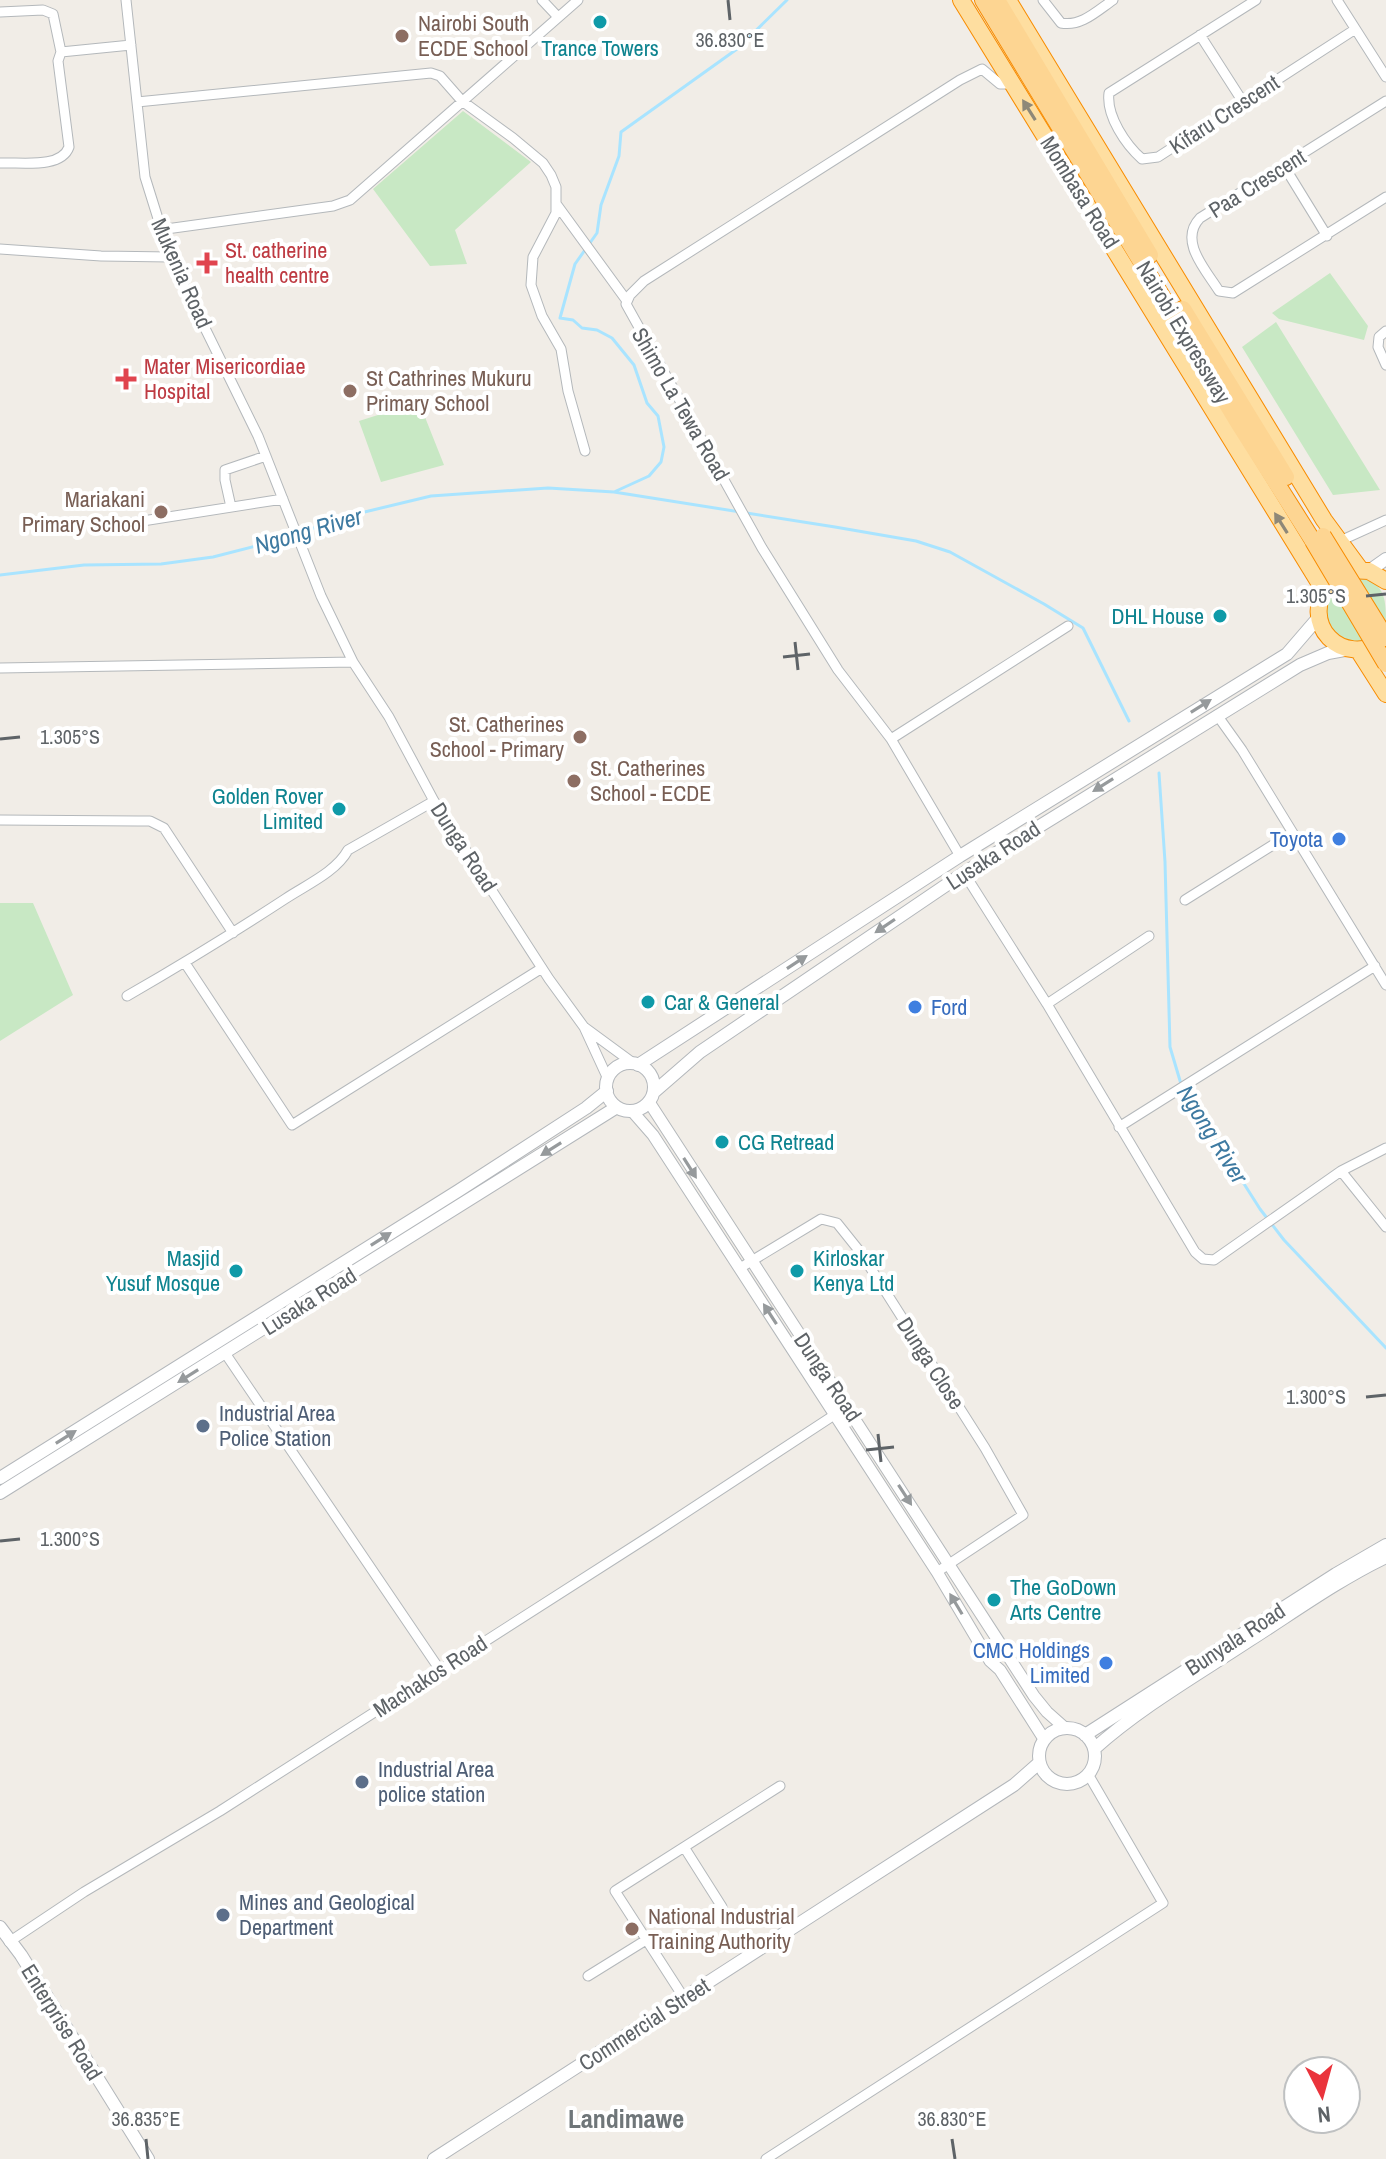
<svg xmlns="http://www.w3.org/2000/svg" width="1386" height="2159" font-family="'Archivo Narrow',sans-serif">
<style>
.green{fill:#c8e8c4}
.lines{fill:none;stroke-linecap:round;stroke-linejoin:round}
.stream{stroke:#a9e4ff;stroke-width:3}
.minor-casing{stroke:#b4b8bb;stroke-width:11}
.tertiary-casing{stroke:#b4b8bb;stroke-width:13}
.secondary-casing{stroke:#b3b7bb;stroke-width:14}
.trunk-casing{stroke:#f88c00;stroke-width:18}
.motorway-casing{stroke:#f88c00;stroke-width:18}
.minor{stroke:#fff;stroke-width:9}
.tertiary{stroke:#fff;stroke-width:11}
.secondary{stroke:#fff;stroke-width:12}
.trunk{stroke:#fedea0;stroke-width:16}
.motorway{stroke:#fdd592;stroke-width:16}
.motorway-bridge-casing{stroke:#f88c00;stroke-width:18;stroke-linecap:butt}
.motorway-bridge{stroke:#fdd592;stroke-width:16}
.oneway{fill:#8e8878}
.oneway2{fill:#969a9c}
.ticks{fill:none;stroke:#5e6367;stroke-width:3}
.culture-dot{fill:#0f9aa8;stroke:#fff;stroke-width:3}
.education-dot{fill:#8d6e63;stroke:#fff;stroke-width:3}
.health-dot{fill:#e0444e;stroke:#fff;stroke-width:3}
.shop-dot{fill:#3f7fe0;stroke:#fff;stroke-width:3}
.service-dot{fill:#5c6f8a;stroke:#fff;stroke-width:3}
.labels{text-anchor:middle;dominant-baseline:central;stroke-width:8;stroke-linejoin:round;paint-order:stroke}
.education-label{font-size:22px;fill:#785e54;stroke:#fff;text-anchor:start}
.culture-label{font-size:22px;fill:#0d838f;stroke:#fff;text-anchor:start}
.street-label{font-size:22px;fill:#5e6367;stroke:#fff}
.health-label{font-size:22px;fill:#be3a42;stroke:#fff;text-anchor:start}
.shop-label{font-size:22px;fill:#366cbe;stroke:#fff;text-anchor:end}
.service-label{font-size:22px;fill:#4e5e75;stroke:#fff;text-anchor:start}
.water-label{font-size:24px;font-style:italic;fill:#3e7aa1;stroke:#fff}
.quarter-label{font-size:26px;font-weight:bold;fill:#6f7679;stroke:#fff}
.ticks-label{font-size:20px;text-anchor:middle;fill:#5e6367;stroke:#fff;stroke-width:8;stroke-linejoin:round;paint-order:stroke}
</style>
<rect width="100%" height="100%" fill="#f1ede7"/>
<!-- green -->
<path class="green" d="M 463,111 L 531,162 L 455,230 L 467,264 L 430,266 L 373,189 Z
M 1330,273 L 1368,326 L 1364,340 L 1279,319 L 1272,313 Z
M 1276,322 L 1380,490 L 1333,495 L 1242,347 Z
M 419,402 L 444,465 L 381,482 L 359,421 Z
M 1361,577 C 1386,584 1386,601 1386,625 C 1378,631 1368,641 1358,642 C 1335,644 1314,609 1332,591 C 1338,584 1353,581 1361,577 Z
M 0,903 L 33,903 L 73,995 L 0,1041 Z"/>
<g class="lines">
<!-- stream -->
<path class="stream" d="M 614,492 L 649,476 L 661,462 L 664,447 L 658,416 L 647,403 L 634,365 L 612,338 L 597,330 L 582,328 L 573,320 L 560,318 L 575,264 L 597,233 L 601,205 L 619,156 L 621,132 L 737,49 L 787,0
M 0,575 L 84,565 L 161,564 L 213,557 L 279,540 L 352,515 L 431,496 L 548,488 L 614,492 L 835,527 L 916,541 L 950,552 L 1044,604 L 1083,628 L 1129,721
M 1159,773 L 1165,862 L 1170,1047 L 1181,1084
M 1185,1091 L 1260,1209 L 1284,1240 L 1386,1348"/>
<!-- minor casing -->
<g class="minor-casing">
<path id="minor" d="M 126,0 L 145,177 L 170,257 L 258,436 L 321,596 L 353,662 L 389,717 L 434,801 L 549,979 L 584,1027 L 608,1079
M 542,0 L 558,17
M 1043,0 L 1061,23 C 1081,27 1097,11 1113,0
M 1256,0 L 1109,93 C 1106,116 1126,145 1142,159 L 1158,157 L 1354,30
M 1337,0 L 1386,77
M 0,12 L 43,10 L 53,14 L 61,52
M 1200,35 L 1243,102
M 1386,101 L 1200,218 C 1178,241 1206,270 1219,291 L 1233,293 L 1386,197
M 137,102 L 431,73 L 440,76 L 462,101 L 513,138 L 543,163 L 551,175 L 556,187 L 556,213 L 533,257 L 531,285 L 542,316 L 561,349 L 568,391 L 585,451
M 0,163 C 21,162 61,169 69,147 L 58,61 L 61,52 L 131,45
M 1284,166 L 1327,236
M 557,205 L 627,301
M 159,230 L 333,206 L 350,200 L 578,0
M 0,249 L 101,256 L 170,257
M 1386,331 L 1379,337 L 1378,347 L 1386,365
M 231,507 L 225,480 L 225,470 L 266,456
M 98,528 L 283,499
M 1340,541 L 1386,520
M 0,668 L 353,662
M 1217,715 L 1242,750 L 1386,985
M 891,739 L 1068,626
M 0,820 L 138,821 L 150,821 L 164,828 L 233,933
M 960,856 L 891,739 L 838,670 L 762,548 L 626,304 L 630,295 L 644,281 L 960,80 L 982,69 L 1000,84 L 1013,84
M 964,873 L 1047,1004 L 1195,1252 L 1203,1259 L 1214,1260 L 1341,1171 L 1386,1148
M 1185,900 L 1292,833
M 185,963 L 292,1125 L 542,968
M 127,996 C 181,965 233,933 285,899 C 306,885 336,872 348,850 L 434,801
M 1047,1004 L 1149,936
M 584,1027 L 633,1063
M 1119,1127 L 1375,966
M 1341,1171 L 1386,1227
M 740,1268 L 821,1219 L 837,1223 L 861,1253 L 985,1448 L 1023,1515 L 937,1572
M 225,1353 L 440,1670
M 684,1847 L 722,1907
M 9,1942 L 84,1892 L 220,1811 L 656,1532 L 848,1406
M 588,1976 L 646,1940
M 684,1998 L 615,1891 L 780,1786
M 766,2159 L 1163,1903 L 1088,1774"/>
</g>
<!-- tertiary casing -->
<g class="tertiary-casing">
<path id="tertiary" d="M 649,1102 L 1034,1696 L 1047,1712 L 1065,1728
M 632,1111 L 653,1135 L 937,1572 L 990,1661 L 1000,1670 L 1044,1739"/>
</g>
<!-- secondary casing -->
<g class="secondary-casing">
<path id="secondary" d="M 1369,571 L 1386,559
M606 1087a24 24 0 1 1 48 0a24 24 0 1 1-48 0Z
M 638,1065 L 960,856 L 1287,654 L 1318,618
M 654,1092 L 700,1052 L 964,873 L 1300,665 L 1328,653 L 1350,649
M 0,1478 L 458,1191 L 586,1108 L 607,1091
M 0,1493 L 617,1107
M1039 1756a28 28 0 1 1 56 0a28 28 0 1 1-56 0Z
M 1085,1735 L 1336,1574 L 1386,1545
M 1094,1749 C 1141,1707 1197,1675 1250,1640 C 1294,1612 1338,1580 1386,1557
M 0,1927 L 21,1955 L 148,2159
M 434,2159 L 1014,1785 L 1039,1763"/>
</g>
<!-- trunk casing -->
<g class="trunk-casing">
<path id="trunk" d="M 961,0 L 1323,589
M 1008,0 L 1324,520 L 1360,569
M 1350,570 L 1369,571 L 1386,581
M 1330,581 C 1297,623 1342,670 1385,640
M 1358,650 L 1386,694"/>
</g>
<!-- motorway casing -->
<g class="motorway-casing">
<path id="motorway" d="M 983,0 L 1239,424 L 1313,541
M 997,0 L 1150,255
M 1183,309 L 1286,477"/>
</g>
<!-- minor -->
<use href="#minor" class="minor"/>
<!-- tertiary -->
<use href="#tertiary" class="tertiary"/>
<!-- secondary -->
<use href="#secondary" class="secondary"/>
<!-- trunk -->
<use href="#trunk" class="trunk"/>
<!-- motorway -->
<use href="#motorway" class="motorway"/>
<!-- motorway-bridge casing -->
<g class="motorway-bridge-casing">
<path id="motorway-bridge" d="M 1323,536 L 1386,638
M 1313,541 L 1386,664"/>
</g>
<!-- motorway-bridge -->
<use href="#motorway-bridge" class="motorway-bridge"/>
</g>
<!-- one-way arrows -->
<defs><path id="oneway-solid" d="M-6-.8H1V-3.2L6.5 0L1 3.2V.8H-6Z" transform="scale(2)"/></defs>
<g class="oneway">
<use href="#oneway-solid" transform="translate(1029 110) rotate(-122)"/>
<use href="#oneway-solid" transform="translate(1281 523) rotate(-122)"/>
</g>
<g class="oneway2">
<use href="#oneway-solid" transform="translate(1201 706) rotate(-32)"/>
<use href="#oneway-solid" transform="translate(1103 785) rotate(148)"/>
<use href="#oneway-solid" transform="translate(885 926) rotate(146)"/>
<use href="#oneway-solid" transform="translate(797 962) rotate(-33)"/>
<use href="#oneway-solid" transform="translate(551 1149) rotate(148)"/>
<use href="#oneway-solid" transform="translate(690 1168) rotate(58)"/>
<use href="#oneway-solid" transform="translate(381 1239) rotate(-32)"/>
<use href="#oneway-solid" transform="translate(770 1314) rotate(-123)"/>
<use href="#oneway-solid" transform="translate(188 1376) rotate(148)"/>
<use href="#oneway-solid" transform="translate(66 1437) rotate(-32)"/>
<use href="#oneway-solid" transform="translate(905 1495) rotate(57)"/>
<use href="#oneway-solid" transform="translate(956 1604) rotate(-121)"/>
</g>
<!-- ticks -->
<path class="ticks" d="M 728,0 L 730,20M 1366,596 L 1386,594M 795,642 L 798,670M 783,657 L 810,654M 0,739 L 20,737M 1366,1397 L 1386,1395M 878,1434 L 881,1462M 866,1450 L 894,1447M 0,1541 L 20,1539M 146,2139 L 148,2159M 952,2139 L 955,2159"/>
<!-- markers -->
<g class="culture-dot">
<circle cx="600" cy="22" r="8"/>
<circle cx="1220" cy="616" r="8"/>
<circle cx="339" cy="809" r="8"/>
<circle cx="648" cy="1002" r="8"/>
<circle cx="722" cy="1142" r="8"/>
<circle cx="236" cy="1271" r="8"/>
<circle cx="797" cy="1271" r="8"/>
<circle cx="994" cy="1600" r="8"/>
</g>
<g class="education-dot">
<circle cx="402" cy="36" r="8"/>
<circle cx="350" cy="391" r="8"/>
<circle cx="161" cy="512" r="8"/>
<circle cx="580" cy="737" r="8"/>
<circle cx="574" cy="781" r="8"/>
<circle cx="632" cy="1929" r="8"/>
</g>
<g class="health-dot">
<path d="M203 251h8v8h8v8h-8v8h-8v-8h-8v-8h8z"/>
<path d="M122 367h8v8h8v8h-8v8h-8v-8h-8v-8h8z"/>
</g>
<g class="shop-dot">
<circle cx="1339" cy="839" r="8"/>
<circle cx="915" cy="1007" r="8"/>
<circle cx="1106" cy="1663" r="8"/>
</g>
<g class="service-dot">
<circle cx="203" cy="1426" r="8"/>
<circle cx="362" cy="1782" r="8"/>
<circle cx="223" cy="1915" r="8"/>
</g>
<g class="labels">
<!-- education labels -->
<g class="education-label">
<text x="418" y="23">Nairobi South<tspan x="418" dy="25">ECDE School</tspan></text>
<text x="366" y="378">St Cathrines Mukuru<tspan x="366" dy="25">Primary School</tspan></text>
<text x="145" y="499" text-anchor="end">Mariakani<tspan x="145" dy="25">Primary School</tspan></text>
<text x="564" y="724" text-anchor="end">St. Catherines<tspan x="564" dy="25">School - Primary</tspan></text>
<text x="590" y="768">St. Catherines<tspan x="590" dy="25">School - ECDE</tspan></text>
<text x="648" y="1916">National Industrial<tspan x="648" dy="25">Training Authority</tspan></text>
</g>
<!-- culture labels -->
<g class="culture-label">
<text x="600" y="48" text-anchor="middle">Trance Towers</text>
<text x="1204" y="616" text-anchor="end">DHL House</text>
<text x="323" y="796" text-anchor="end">Golden Rover<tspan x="323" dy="25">Limited</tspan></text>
<text x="664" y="1002">Car &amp; General</text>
<text x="738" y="1142">CG Retread</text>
<text x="220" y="1258" text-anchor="end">Masjid<tspan x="220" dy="25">Yusuf Mosque</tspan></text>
<text x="813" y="1258">Kirloskar<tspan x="813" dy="25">Kenya Ltd</tspan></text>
<text x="1010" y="1587">The GoDown<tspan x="1010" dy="25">Arts Centre</tspan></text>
</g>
<!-- street labels -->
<g class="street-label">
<text transform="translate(1224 114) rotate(-33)">Kifaru Crescent</text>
<text transform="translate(1257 183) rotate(-32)">Paa Crescent</text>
<text transform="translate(1080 192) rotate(58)">Mombasa Road</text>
<text transform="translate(182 273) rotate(66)">Mukenia Road</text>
<text transform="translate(1184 332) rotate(59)">Nairobi Expressway</text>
<text transform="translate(681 404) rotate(60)">Shimo La Tewa Road</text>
<text transform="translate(464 847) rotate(57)">Dunga Road</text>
<text transform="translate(993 855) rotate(-33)">Lusaka Road</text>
<text transform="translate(309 1301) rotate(-32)">Lusaka Road</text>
<text transform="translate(931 1363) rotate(57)">Dunga Close</text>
<text transform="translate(828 1377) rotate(56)">Dunga Road</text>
<text transform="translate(1235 1639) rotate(-33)">Bunyala Road</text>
<text transform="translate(430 1676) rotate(-33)">Machakos Road</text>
<text transform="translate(62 2022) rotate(58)">Enterprise Road</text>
<text transform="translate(644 2024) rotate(-33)">Commercial Street</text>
</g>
<!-- health labels -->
<g class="health-label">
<text x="225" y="250">St. catherine<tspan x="225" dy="25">health centre</tspan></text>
<text x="144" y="366">Mater Misericordiae<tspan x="144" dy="25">Hospital</tspan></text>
</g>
<!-- shop labels -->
<g class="shop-label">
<text x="1323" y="839">Toyota</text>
<text x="931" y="1007" text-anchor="start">Ford</text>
<text x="1090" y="1650">CMC Holdings<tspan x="1090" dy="25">Limited</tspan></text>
</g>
<!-- service labels -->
<g class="service-label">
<text x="219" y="1413">Industrial Area<tspan x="219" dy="25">Police Station</tspan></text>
<text x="378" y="1769">Industrial Area<tspan x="378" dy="25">police station</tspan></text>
<text x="239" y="1902">Mines and Geological<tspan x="239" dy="25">Department</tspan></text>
</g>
<!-- water labels -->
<g class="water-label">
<text transform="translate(308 530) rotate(-16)">Ngong River</text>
<text transform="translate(1213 1134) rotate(58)">Ngong River</text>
</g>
<!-- quarter labels -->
<g class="quarter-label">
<text x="626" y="2118">Landimawe</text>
</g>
</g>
<g class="ticks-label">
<text x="730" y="47">36.830°E</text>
<text x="1316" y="603">1.305°S</text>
<text x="70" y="744">1.305°S</text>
<text x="1316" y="1404">1.300°S</text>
<text x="70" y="1546">1.300°S</text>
<text x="146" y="2126">36.835°E</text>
<text x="952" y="2126">36.830°E</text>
</g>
<!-- north arrow -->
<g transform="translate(1322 2095) rotate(174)"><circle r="38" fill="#ffffff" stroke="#bfc1c2" stroke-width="2"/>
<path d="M0-6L14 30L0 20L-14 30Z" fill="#ea343c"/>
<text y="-12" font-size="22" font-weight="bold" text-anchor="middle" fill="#5e6367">N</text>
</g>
</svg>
